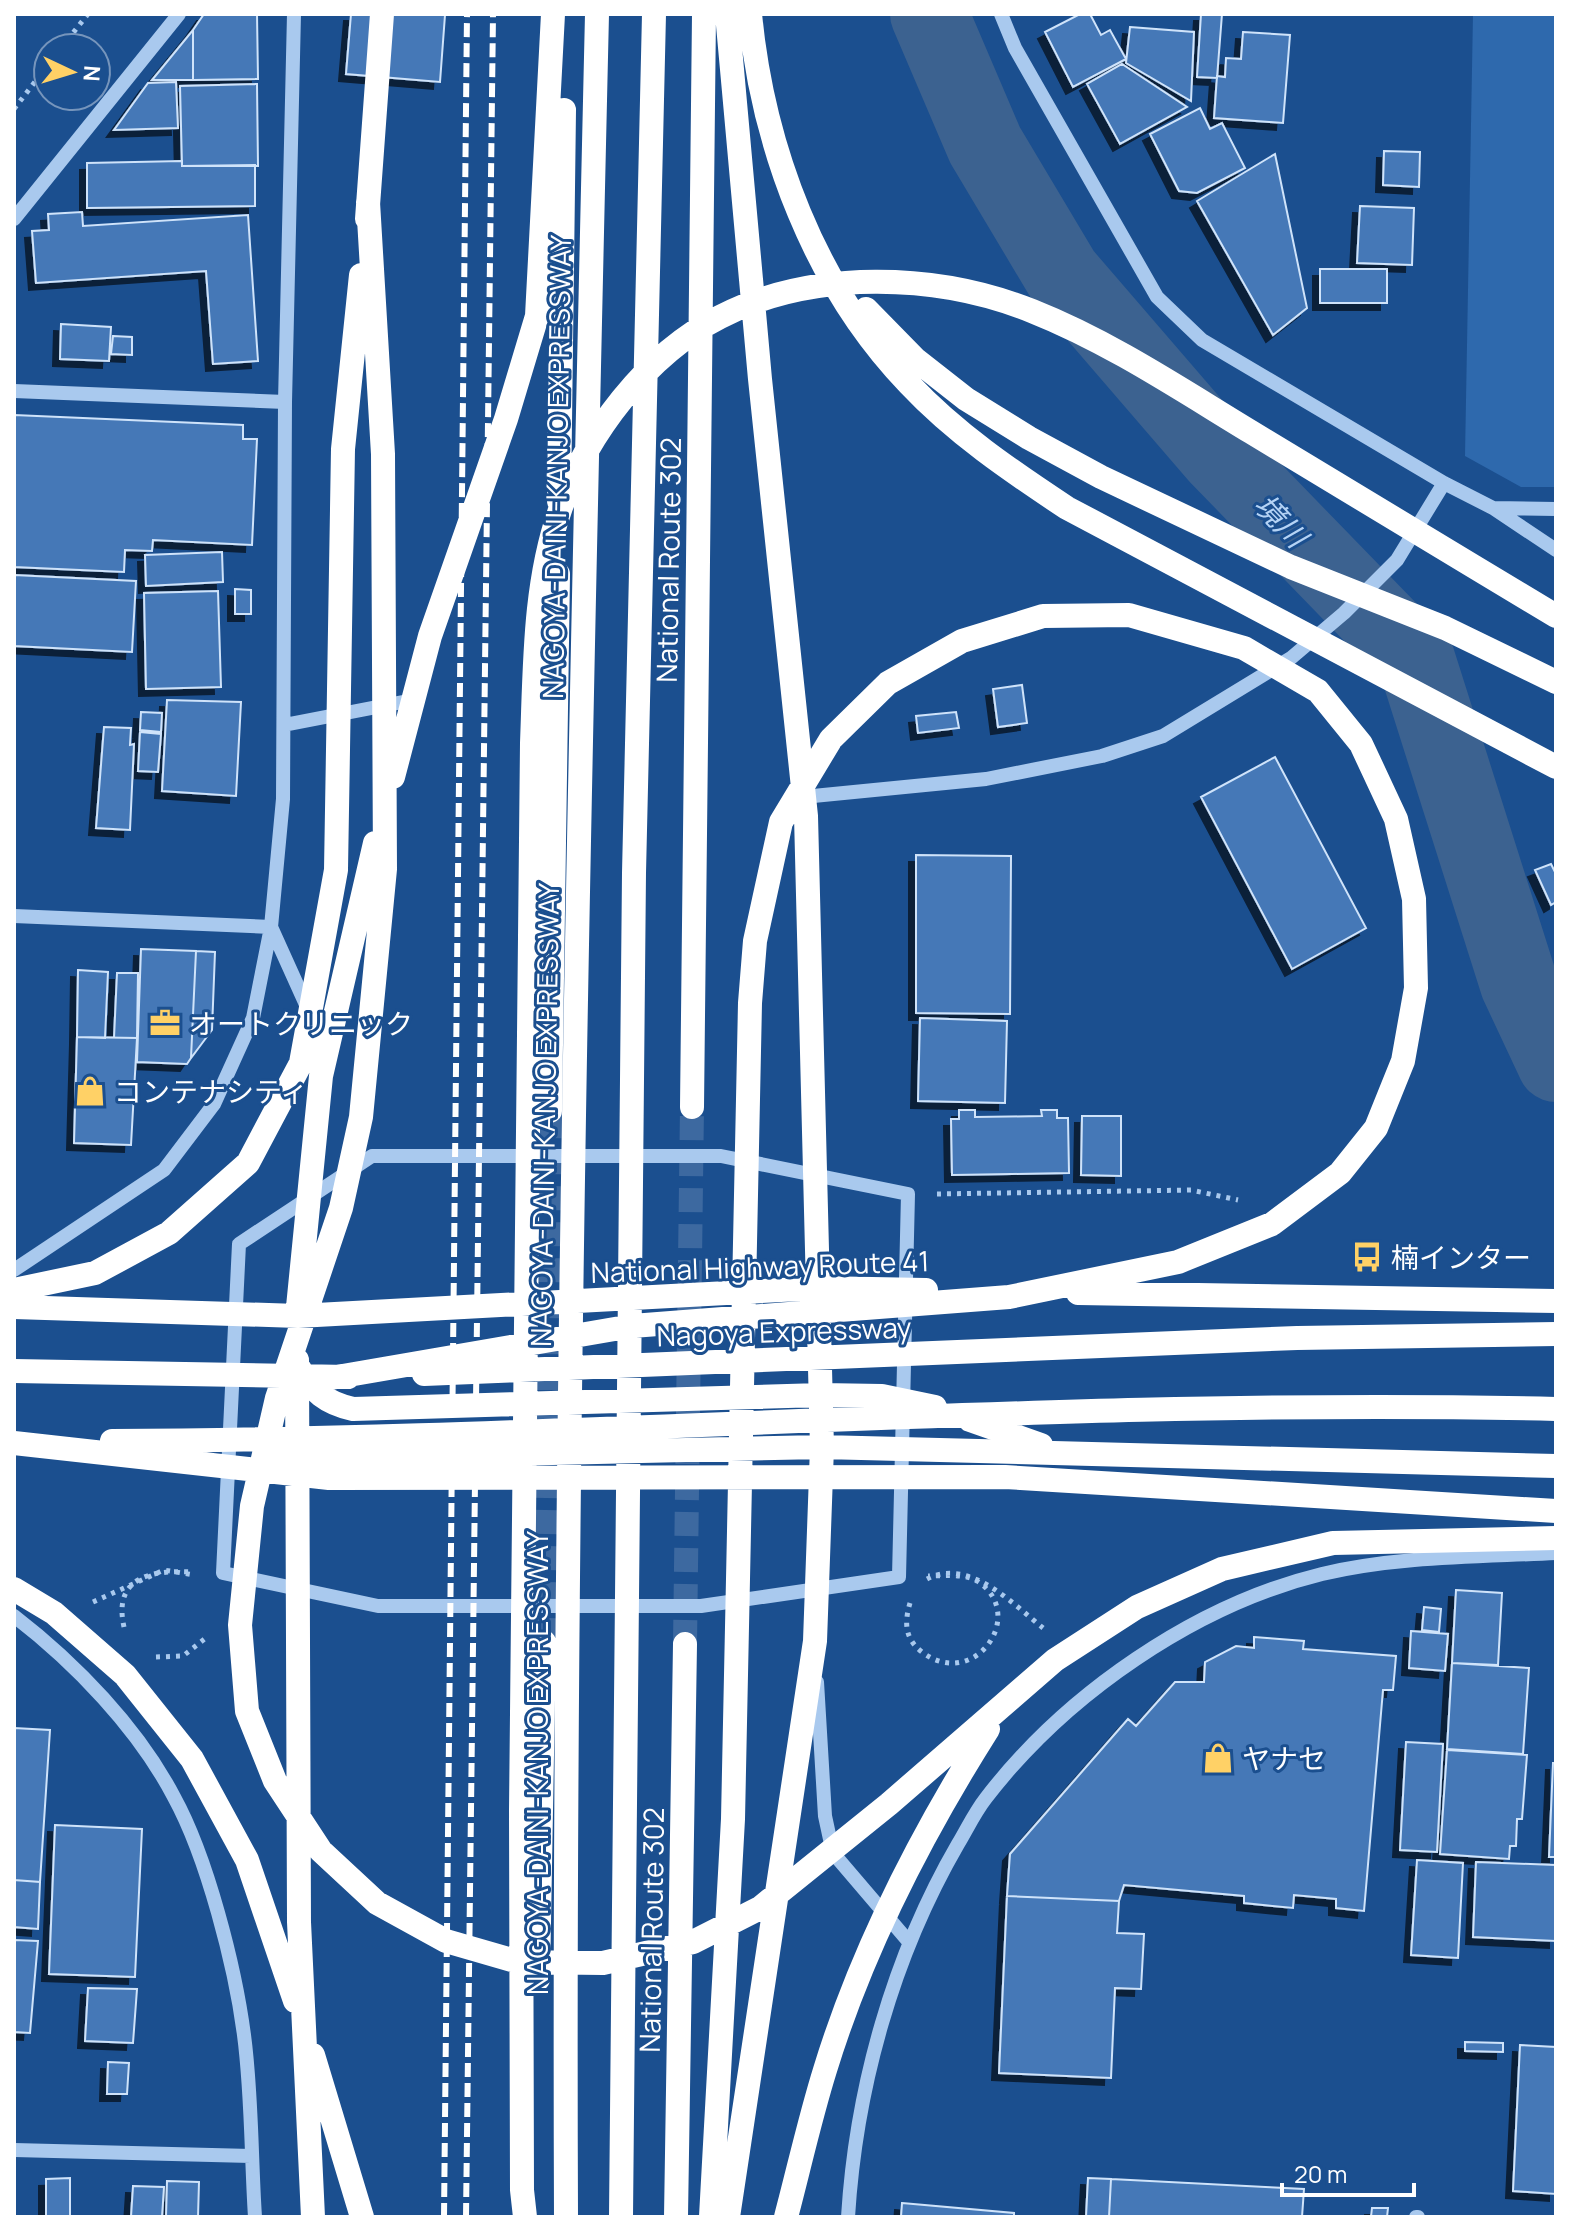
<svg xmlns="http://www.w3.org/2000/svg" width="1570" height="2231" font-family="Manrope,'Noto Sans JP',sans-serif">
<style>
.green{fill:#2e69ad}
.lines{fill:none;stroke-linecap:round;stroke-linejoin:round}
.river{stroke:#3c6290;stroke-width:78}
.building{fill:#4478b7;stroke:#cfe3fa;stroke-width:2;filter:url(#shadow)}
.highway-tunnel{stroke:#3d69a0;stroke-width:24;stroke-dasharray:24 12;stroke-linecap:butt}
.path{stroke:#a9c9ee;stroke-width:5;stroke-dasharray:4 6;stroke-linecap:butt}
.minor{stroke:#a9c9ee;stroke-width:14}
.highway{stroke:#fff;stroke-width:24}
.rail{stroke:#fff;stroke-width:6;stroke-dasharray:14 6;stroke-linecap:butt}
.labels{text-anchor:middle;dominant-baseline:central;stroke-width:6;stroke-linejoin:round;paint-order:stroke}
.street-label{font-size:28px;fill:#fff;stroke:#1b4f8f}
.poi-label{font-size:28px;fill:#fff;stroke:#1b4f8f;text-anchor:start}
.water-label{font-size:30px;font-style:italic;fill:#b5d3f5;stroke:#1b4f8f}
</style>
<defs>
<filter id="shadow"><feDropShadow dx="-7" dy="7" stdDeviation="0" flood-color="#0009"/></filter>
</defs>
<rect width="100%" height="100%" fill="#1b4f8f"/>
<!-- green -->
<path class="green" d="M 1473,14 L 1556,14 L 1556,487 L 1521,487 L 1465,456 Z"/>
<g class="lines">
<!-- river -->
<path class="river" d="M 929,14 L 985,145 L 1062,274 L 1218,455 L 1416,659 L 1519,984 L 1556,1063"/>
</g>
<!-- building -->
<path class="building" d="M 204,14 L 257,14 L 258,79 L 193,80 L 193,30 Z
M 351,14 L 445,15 L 440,82 L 346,74 Z
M 1080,14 L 1090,14 L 1101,35 L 1110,30 L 1126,59 L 1073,87 L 1045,32 Z
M 1201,14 L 1222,14 L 1217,78 L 1197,77 Z
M 1130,27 L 1194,32 L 1191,101 L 1126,63 Z
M 193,30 L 193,80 L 152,80 Z
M 1243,32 L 1290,35 L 1283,123 L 1214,118 L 1217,76 L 1225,77 L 1226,58 L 1241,59 Z
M 1122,64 L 1187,107 L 1120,144 L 1087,84 Z
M 176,82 L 178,128 L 114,130 L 148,83 Z
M 257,84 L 258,166 L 182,166 L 180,86 Z
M 1200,108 L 1210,129 L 1222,123 L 1245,168 L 1197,193 L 1179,191 L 1150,134 Z
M 1384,151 L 1420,152 L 1419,187 L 1383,185 Z
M 1275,154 L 1307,308 L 1273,335 L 1197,201 Z
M 182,161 L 182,166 L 255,165 L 255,206 L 87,208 L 87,163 Z
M 1360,206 L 1414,208 L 1412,265 L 1357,263 Z
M 82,212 L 83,226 L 248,215 L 258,361 L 213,364 L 206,271 L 36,283 L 32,231 L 49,230 L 48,214 Z
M 1320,269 L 1387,269 L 1387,303 L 1320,303 Z
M 61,324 L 111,327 L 109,361 L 60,359 Z
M 113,336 L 132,337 L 132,355 L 111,354 Z
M 14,415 L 243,425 L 243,439 L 257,439 L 252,545 L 153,540 L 152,551 L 125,550 L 124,572 L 14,567 Z
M 222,552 L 223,582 L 146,586 L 145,555 Z
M 14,575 L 136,581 L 132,652 L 14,646 Z
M 235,589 L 251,590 L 251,614 L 235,614 Z
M 218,591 L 221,687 L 146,689 L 144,593 Z
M 1022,685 L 1027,723 L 998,727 L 993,689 Z
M 167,700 L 241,702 L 236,796 L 162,791 Z
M 141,712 L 162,713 L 161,732 L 140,730 Z
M 956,712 L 959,728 L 918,733 L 916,716 Z
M 104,727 L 131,728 L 130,745 L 134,744 L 130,830 L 96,828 Z
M 140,732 L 161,734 L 158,772 L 138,771 Z
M 1275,757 L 1366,928 L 1292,969 L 1201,797 Z
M 916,855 L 1011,856 L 1010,1014 L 916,1013 Z
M 1551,864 L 1556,874 L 1556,902 L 1551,905 L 1535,870 Z
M 141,949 L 196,951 L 191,1058 L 187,1064 L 137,1062 Z
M 196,951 L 215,952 L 212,1030 L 191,1058 Z
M 78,970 L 108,972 L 105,1038 L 77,1037 Z
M 117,973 L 138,973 L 137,1038 L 114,1038 Z
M 920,1018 L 1007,1021 L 1005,1103 L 918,1101 Z
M 77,1037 L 137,1038 L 131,1145 L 74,1143 Z
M 959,1110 L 975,1110 L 975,1117 L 1042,1116 L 1041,1110 L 1057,1110 L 1057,1118 L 1068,1118 L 1069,1173 L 952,1175 L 951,1119 L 959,1119 Z
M 1082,1116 L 1121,1116 L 1121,1176 L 1081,1175 Z
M 1456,1590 L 1502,1593 L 1498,1665 L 1452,1663 Z
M 1424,1607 L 1441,1609 L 1439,1632 L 1422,1630 Z
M 1411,1631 L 1448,1634 L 1445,1671 L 1409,1668 Z
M 1254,1637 L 1304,1641 L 1303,1649 L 1396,1656 L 1393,1690 L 1383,1690 L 1364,1911 L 1336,1908 L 1336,1899 L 1294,1895 L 1293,1908 L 1244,1903 L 1244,1896 L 1124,1885 L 1119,1901 L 1007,1896 L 1010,1854 L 1128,1719 L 1136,1726 L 1175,1682 L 1204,1682 L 1205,1662 L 1236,1646 L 1254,1648 Z
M 1452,1663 L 1529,1668 L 1523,1754 L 1447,1749 Z
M 14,1728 L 50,1730 L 40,1882 L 14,1880 Z
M 1406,1742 L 1443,1744 L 1437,1852 L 1400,1850 Z
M 1447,1750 L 1527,1755 L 1522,1819 L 1517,1819 L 1516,1846 L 1510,1846 L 1509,1859 L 1440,1854 Z
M 1553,1763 L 1556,1763 L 1556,1857 L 1549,1857 Z
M 55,1825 L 142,1829 L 135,1977 L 49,1974 Z
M 1417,1860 L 1463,1863 L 1458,1958 L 1411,1955 Z
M 1476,1862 L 1556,1865 L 1556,1941 L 1473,1937 Z
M 14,1880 L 40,1882 L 38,1929 L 14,1927 Z
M 1007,1896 L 1119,1901 L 1117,1933 L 1144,1934 L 1141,1989 L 1115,1988 L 1111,2078 L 999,2073 Z
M 14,1940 L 38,1941 L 30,2033 L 14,2032 Z
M 88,1988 L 137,1989 L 133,2043 L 85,2041 Z
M 1465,2042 L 1503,2043 L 1503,2052 L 1465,2051 Z
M 1520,2045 L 1556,2047 L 1556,2194 L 1513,2191 Z
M 108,2062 L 129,2063 L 127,2094 L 107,2094 Z
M 70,2178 L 70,2217 L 46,2217 L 46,2179 Z
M 1088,2178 L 1111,2179 L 1109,2217 L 1086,2217 Z
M 1111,2179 L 1304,2189 L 1302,2217 L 1109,2217 Z
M 167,2181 L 199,2182 L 198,2217 L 166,2217 Z
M 133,2186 L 164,2187 L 162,2217 L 131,2217 Z
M 902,2203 L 1014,2213 L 1014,2217 L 901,2217 Z
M 1372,2208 L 1388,2208 L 1387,2217 L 1371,2217 Z"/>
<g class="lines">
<!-- highway-tunnel -->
<path class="highway-tunnel" d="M 544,1642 L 550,1111
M 685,1644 L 692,1107"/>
<!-- path -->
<path class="path" d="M 61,48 L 88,14
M 14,109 L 48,65
M 937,1194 L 1191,1190 L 1238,1200
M 927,1579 C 969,1557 1013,1604 1043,1628
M 93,1602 L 164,1570 L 194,1575
M 910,1603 C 904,1623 905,1639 922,1652 C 974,1692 1029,1614 977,1581 C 963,1573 943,1576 928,1576
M 124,1627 C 112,1574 156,1570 194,1572
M 156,1657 L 183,1656 L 207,1637"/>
<!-- minor -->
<path class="minor" d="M 1001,14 L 1015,48 L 1157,297 L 1202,340 L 1444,483 L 1493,508 L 1556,550
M 14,219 L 179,14
M 14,391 L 285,402
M 1493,508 L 1556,509
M 284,725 L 413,700
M 803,797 L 986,779 L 1102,756 L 1163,736 L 1291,658 L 1344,613 L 1397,560 L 1444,483
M 14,916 L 271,927 L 308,1009
M 372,1156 L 721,1156 L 908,1194 L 899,1577 L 701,1606 L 378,1606 L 223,1573 L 239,1244 Z
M 14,1270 L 164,1170 L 214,1104 L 253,1018 L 271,927 L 283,799 L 285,402 L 294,14
M 14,1616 C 75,1663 138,1728 174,1797 C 207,1857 235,1966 244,2035 C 252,2095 251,2157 255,2217
M 817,1682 L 825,1816 L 833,1853 L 909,1942
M 14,2150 L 251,2156
M 848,2217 C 856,2088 893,1956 958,1844 C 967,1829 975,1812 986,1798 C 1066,1694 1195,1605 1322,1574 C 1399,1556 1478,1557 1556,1553
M 1416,2217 L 1418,2217"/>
<!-- highway -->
<path class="highway" d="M 727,14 L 760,379 L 806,816 L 822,1447 L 815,1641 L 728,2217
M 750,14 C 763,148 815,286 909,384 C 955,433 1011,471 1067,508 L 1556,767
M 368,202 L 383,454 L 385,869 L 361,1117 L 341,1208 L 277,1398 L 252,1506 L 240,1625 L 247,1711 L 275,1781 L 321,1851 L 377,1903 L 446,1941 L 519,1962 L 603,1963 L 693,1942 L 760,1908 L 889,1804 L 1055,1660 L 1137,1607 L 1222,1569 L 1333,1543 L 1556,1538
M 367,219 L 382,14
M 866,309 L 915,359 L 966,399 L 1029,438 L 1101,477 L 1291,567 L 1445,628 L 1556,682
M 559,501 L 564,110
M 393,777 L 430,636 L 506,419 L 537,316 L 553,14
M 692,1107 L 704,14
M 550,1111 L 558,574
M 14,1290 L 95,1273 L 169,1233 L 248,1163 L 301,1063 L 336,870 L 343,449 L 361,275
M 1078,1293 L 1556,1301
M 14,1307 L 298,1316 L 818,1288 L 926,1290
M 298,1307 L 321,1076 L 375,843
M 297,1360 L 299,1922 L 313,2217
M 299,1368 C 313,1392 326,1403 353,1409 L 821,1395 L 882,1396 L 935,1407
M 14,1371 L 348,1377
M 424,1374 L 1297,1338 L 1556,1334
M 331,1378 L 632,1326 L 1009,1297 L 1178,1262 L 1272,1224 L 1340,1173 L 1376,1128 L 1403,1061 L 1416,988 L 1414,899 L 1396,819 L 1361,744 L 1318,691 L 1244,648 L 1129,615 L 1043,616 L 962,641 L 888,683 L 831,739 L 781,822 L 755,941 L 750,1003 L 733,1819 L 711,2217
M 970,1420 L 1041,1445
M 112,1441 C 594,1439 1075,1397 1556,1409
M 14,1443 L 329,1478 L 1005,1477 L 1556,1511
M 283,1459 L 822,1447 L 1556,1466
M 14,1589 L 54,1613 L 125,1675 L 192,1759 L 247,1860 L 295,2001
M 538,1979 L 544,1642
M 313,2055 L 362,2217
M 525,2217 L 522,2190 L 521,1810 L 532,743 C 535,666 534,584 560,510 C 586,434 647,354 720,317 C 813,269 937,273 1032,311 C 1110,342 1180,389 1251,432 C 1352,493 1454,555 1556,616
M 566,2217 C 563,1483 580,748 597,14
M 621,2217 L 634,873 L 654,14
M 676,2217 L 685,1644
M 786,2217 C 799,2168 810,2118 825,2070 C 862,1949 921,1835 988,1729"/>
<!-- rail -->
<path class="rail" d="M 444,2217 L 467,14
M 466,2217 L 493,14"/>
</g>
<!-- icons -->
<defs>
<g id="office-bare" transform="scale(2.4)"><path d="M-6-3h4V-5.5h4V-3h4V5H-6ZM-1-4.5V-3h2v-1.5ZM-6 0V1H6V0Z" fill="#ffd166" stroke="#1b4f8f" stroke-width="2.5" paint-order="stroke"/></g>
<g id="shop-bare" transform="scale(2.4)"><path d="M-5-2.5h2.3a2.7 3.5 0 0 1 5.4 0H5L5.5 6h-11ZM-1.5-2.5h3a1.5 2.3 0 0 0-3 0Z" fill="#ffd166" stroke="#1b4f8f" stroke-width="2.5" paint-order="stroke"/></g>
<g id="bus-bare" transform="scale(2.4)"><path d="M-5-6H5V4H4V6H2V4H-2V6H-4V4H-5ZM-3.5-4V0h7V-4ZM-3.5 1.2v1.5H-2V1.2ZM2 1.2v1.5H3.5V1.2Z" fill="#ffd166" stroke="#1b4f8f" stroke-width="2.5" paint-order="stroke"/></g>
</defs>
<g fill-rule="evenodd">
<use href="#office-bare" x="165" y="1023"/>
<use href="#shop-bare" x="90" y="1091"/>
<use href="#bus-bare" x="1367" y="1257"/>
<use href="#shop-bare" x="1218" y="1758"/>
</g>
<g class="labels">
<!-- street labels -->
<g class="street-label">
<text transform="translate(556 467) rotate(-89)">NAGOYA-DAINI-KANJO EXPRESSWAY</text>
<text transform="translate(668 560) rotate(-89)">National Route 302</text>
<text transform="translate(544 1115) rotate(-89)">NAGOYA-DAINI-KANJO EXPRESSWAY</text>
<text transform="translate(760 1266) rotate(-2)">National Highway Route 41</text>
<text transform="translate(784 1331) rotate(-2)">Nagoya Expressway</text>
<text transform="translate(537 1763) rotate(-90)">NAGOYA-DAINI-KANJO EXPRESSWAY</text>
<text transform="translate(651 1930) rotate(-89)">National Route 302</text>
</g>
<!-- poi labels -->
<g class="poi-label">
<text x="189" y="1023">オートクリニック</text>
<text x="114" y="1091">コンテナシティ</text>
<text x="1391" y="1257">楠インター</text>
<text x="1242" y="1758">ヤナセ</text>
</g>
<!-- water labels -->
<g class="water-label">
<text transform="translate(1281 520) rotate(46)">境川</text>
</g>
</g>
<!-- border -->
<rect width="1570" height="2231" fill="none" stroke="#ffffff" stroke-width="32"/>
<!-- north arrow -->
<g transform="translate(72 72) rotate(94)"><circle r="38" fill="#1b4f8f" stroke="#7695bc" stroke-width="2"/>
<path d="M0-6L14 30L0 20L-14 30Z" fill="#ffd166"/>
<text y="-12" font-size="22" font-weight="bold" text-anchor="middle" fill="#ffffff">N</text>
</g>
<!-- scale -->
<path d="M1282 2183v12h132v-12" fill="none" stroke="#ffffff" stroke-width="4"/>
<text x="1294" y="2183" font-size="24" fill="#ffffff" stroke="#1b4f8f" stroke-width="6" paint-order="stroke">20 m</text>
</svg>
